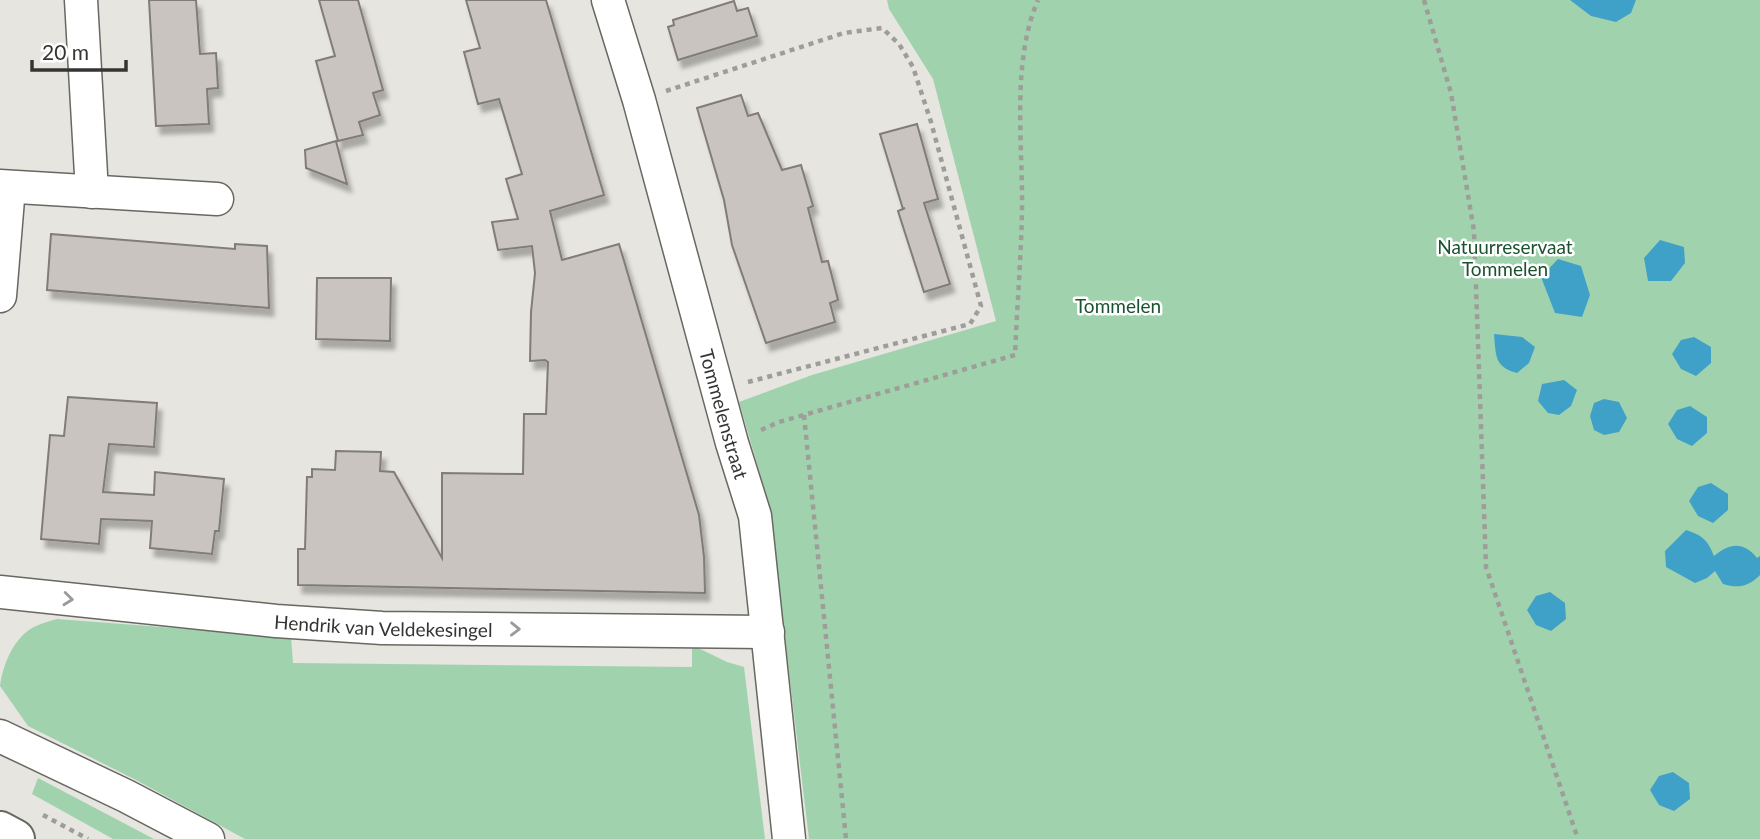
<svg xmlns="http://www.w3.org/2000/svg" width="1760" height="839" font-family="Lato,sans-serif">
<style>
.green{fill:#a0d3ad}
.water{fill:#40a1c8}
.building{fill:#cac4c0;stroke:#817c78;stroke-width:2;filter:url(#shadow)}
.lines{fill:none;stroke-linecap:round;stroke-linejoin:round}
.minor-casing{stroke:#686761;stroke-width:35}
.highway-casing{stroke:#686761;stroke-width:42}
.path{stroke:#9e9d99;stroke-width:4.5;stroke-dasharray:5 5;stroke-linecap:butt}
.minor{stroke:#fff;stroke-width:32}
.highway{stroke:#fff;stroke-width:38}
.oneway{stroke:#9a9a98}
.labels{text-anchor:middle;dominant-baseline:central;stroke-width:5;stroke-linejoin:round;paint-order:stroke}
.park-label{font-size:19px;fill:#1a512e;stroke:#fff}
.street-label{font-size:19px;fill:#353432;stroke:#fff}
</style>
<defs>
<filter id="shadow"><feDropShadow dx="4.5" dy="8" stdDeviation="2" flood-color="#0004"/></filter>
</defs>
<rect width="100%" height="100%" fill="#e6e5df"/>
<!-- green -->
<path class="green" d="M 887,0 L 1760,0 L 1760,839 L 809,839 L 769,505 L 739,402 L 812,375 L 996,321 L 933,79 L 889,9 Z
M 57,619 L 291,637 L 293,663 L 692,667 L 692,645 L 727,662 L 744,667 L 765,839 L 245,839 L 136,780 L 28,726 L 0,686 C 3,664 14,636 36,626 C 42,623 50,621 57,619 Z
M 38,778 L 154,839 L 113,839 L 32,794 Z"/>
<!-- water -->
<path class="water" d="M 1570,0 L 1636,0 L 1631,13 L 1616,22 L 1591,16 Z
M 1660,240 L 1684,247 L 1685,263 L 1671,281 L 1648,281 L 1644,258 Z
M 1558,259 L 1581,266 L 1590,295 L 1582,317 L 1555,313 L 1541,277 Z
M 1494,334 L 1522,337 L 1535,347 L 1529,363 L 1517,373 C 1494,367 1496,355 1494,334 Z
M 1694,337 L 1711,347 L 1711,363 L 1696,376 L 1681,369 L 1672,354 L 1681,340 Z
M 1564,380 L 1577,390 L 1571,406 L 1559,415 L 1548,413 L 1538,401 L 1542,384 Z
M 1604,399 L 1619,402 L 1627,418 L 1619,432 L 1604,435 L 1594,430 L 1590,416 L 1594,403 Z
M 1690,406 L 1707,417 L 1707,433 L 1692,446 L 1677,439 L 1668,424 L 1677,410 Z
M 1711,483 L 1728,494 L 1728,510 L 1713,523 L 1698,516 L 1689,501 L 1698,487 Z
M 1686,530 C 1702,535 1708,540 1714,556 C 1729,543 1744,541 1757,558 L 1760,556 L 1760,575 C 1749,586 1739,589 1723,584 L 1715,571 L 1707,578 L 1695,583 L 1666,567 L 1665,551 Z
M 1550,592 L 1565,603 L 1566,619 L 1551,631 L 1536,625 L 1527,610 L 1536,596 Z
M 1673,772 L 1689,783 L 1690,799 L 1674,811 L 1659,805 L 1650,790 L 1659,776 Z"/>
<!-- building -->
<path class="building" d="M 149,0 L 196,0 L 200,54 L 216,53 L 218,88 L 207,89 L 209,124 L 156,126 Z
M 319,0 L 358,0 L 383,90 L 373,93 L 380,115 L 359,122 L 363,135 L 338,141 L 316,61 L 335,56 Z
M 466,0 L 546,0 L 604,195 L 550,211 L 562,260 L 619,244 L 699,515 L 704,557 L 705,593 L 298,585 L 298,549 L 305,549 L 307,477 L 312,477 L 312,469 L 335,470 L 336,451 L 381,452 L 380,471 L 394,472 L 442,558 L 442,473 L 523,474 L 524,414 L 546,414 L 548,362 L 545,360 L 530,361 L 531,312 L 535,273 L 532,246 L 498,250 L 492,222 L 518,219 L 506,179 L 522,174 L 499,99 L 478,104 L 464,52 L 480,48 Z
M 734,1 L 737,11 L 748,8 L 757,36 L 678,60 L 668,27 L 674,25 L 673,20 Z
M 741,95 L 748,116 L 758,113 L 782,170 L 801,165 L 813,206 L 808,208 L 822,262 L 828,261 L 838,300 L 830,303 L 835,322 L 766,343 L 732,245 L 724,200 L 697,108 Z
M 917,124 L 938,199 L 924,203 L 950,284 L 924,292 L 898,211 L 905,208 L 903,209 L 880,134 Z
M 336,141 L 347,184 L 306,168 L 305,150 Z
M 51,234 L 235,249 L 235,244 L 267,246 L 269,308 L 47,290 Z
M 317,278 L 391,278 L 390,341 L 316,339 Z
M 68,397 L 157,403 L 154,447 L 109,444 L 103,492 L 154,495 L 155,472 L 224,479 L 219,531 L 215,531 L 212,554 L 150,548 L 152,521 L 101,519 L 99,544 L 41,539 L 50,435 L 64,436 Z"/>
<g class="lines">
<!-- minor casing -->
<g class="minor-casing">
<g id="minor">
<path d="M 81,0 L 92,192"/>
<path id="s1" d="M 608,0 L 639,100 L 732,443 L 755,516 L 789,839"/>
<path d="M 0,186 L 217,199"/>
<path d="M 0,296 L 9,187"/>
<path id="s2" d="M 0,592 L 276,621 L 382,628 L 768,632"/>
<path d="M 0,736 L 126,796 L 208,839"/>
</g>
</g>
<!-- highway casing -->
<g class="highway-casing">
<path id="highway" d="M 0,831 L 15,839"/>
</g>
<!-- path -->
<path class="path" d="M 1424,0 L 1451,93 L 1474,231 L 1486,567 L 1578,839
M 666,91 L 844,33 L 882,28 L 899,44 L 913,67 L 931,122 L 981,306 L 970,324 L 748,382
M 804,415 L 846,839
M 761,430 L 779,422 L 1015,355 C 1017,307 1021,259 1022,211 C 1023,144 1011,62 1038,0
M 43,815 L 88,839"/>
<!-- minor -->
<use href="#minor" class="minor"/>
<!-- highway -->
<use href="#highway" class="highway"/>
</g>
<!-- one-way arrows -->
<defs><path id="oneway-chevron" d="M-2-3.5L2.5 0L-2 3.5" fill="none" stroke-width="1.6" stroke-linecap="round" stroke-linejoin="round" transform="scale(1.75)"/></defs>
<g class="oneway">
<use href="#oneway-chevron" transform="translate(68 599) rotate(6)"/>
<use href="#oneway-chevron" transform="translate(515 629) rotate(1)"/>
</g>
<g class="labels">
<!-- park labels -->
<g class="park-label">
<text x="1505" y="246">Natuurreservaat<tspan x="1505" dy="22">Tommelen</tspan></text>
<text x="1118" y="305">Tommelen</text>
</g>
<!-- street labels -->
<g class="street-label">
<text stroke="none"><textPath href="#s1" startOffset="430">Tommelenstraat</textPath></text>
<text stroke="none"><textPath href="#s2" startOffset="385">Hendrik van Veldekesingel</textPath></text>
</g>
</g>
<!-- scale -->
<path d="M32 60v10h94v-10" fill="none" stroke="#353432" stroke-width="3.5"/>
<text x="42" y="60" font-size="21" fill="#353432" stroke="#ffffff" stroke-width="5" paint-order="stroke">20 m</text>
</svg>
